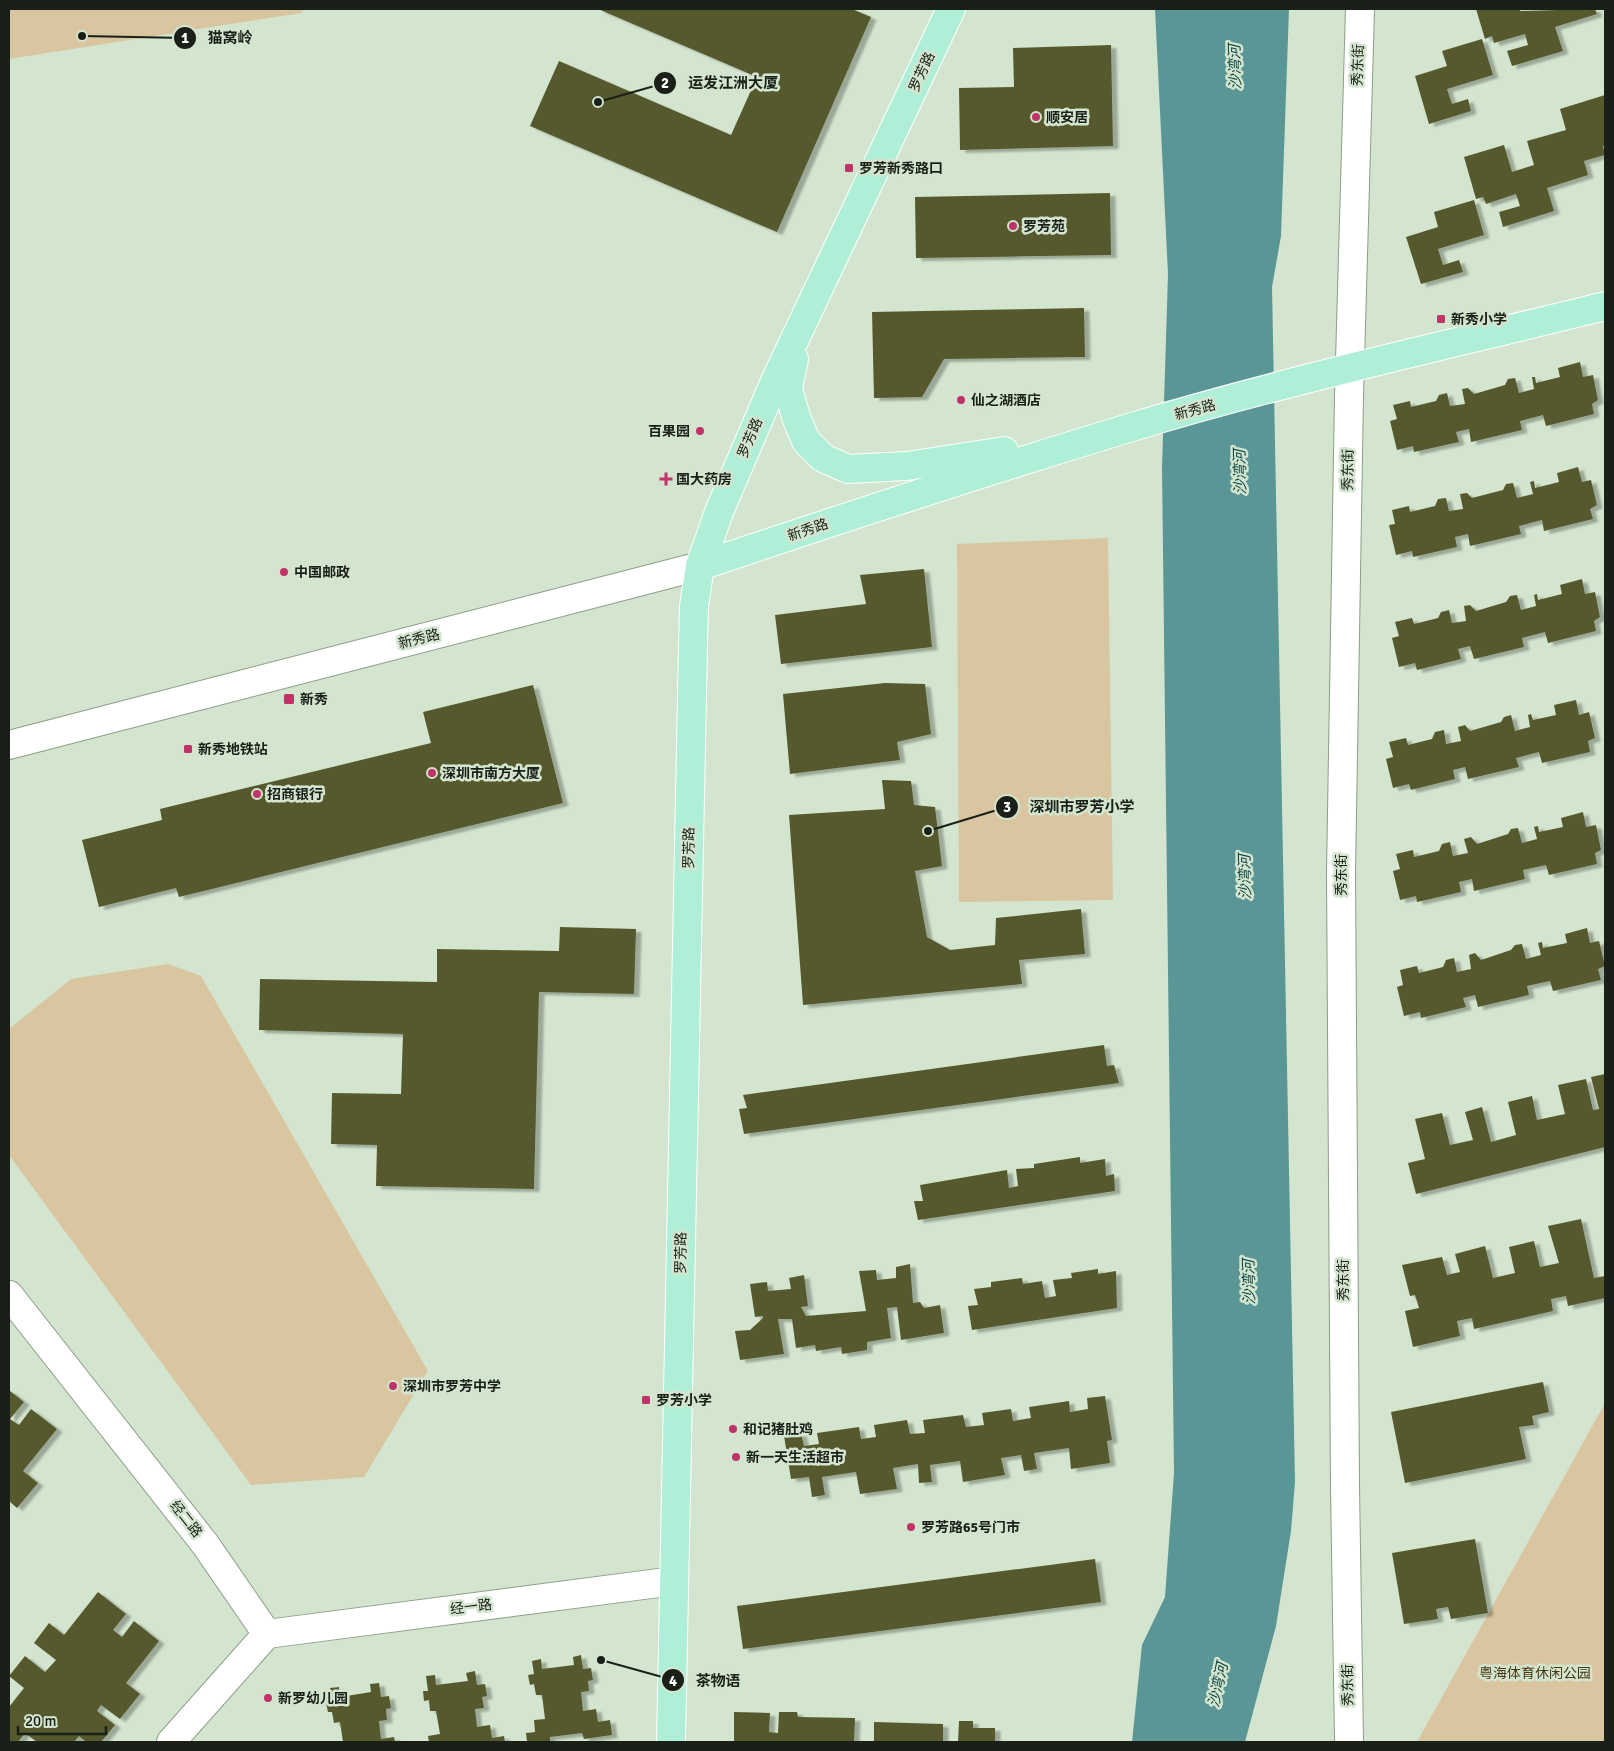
<svg xmlns="http://www.w3.org/2000/svg" width="1614" height="1751" font-family="Signika,'Noto Sans SC',sans-serif">
<style>
.green{fill:#d9c6a1}
.water{fill:#599695}
.building{fill:#56592e;filter:url(#shadow)}
.lines{fill:none;stroke-linecap:round;stroke-linejoin:round}
.minor-casing{stroke:#8c9d88;stroke-width:30}
.major-casing{stroke:#fff;stroke-width:30}
.minor{stroke:#fff;stroke-width:28}
.major{stroke:#afefd7;stroke-width:28}
.poi-dot{fill:#bf3368;stroke:#d3e5ce;stroke-width:2}
.labels{text-anchor:middle;dominant-baseline:central;stroke-width:5;stroke-linejoin:round;paint-order:stroke}
.street-label{font-size:14px;fill:#1a2018;stroke:#d3e5ce}
.poi-label{font-size:14px;font-weight:bold;fill:#1a2018;stroke:#d3e5ce;text-anchor:start}
.park-label{font-size:14px;fill:#483815;stroke:#d3e5ce}
.water-label{font-size:15px;font-style:italic;fill:#0d4646;stroke:#d3e5ce}
.leader{fill:none;stroke:#1a2018;stroke-width:2}
.callout-dot{fill:#1a2018;stroke:#d3e5ce;stroke-width:2}
.mark-label{font-size:15px;text-anchor:middle;font-weight:bold;fill:#fff}
.callout-label{font-size:15px;text-anchor:middle;font-weight:bold;fill:#1a2018;stroke:#d3e5ce;stroke-width:5;stroke-linejoin:round;paint-order:stroke}
</style>
<defs>
<filter id="shadow"><feDropShadow dx="5.5" dy="3" stdDeviation="1" flood-color="#0004"/></filter>
</defs>
<rect width="100%" height="100%" fill="#d3e5ce"/>
<!-- green -->
<path class="green" d="M 9,9 L 305,9 L 301,13 L 9,59 Z
M 1108,538 L 1113,900 L 959,902 L 957,544 Z
M 168,964 L 201,976 L 428,1371 L 364,1477 L 251,1485 L 9,1155 L 9,1029 L 71,979 Z
M 1605,1403 L 1605,1742 L 1417,1742 Z"/>
<!-- water -->
<path class="water" d="M 1155,9 L 1289,9 L 1281,236 L 1272,287 L 1295,1482 L 1291,1531 L 1276,1626 L 1245,1742 L 1132,1742 L 1142,1645 L 1165,1597 L 1174,1473 L 1162,467 L 1168,274 Z"/>
<!-- building -->
<path class="building" d="M 598,9 L 852,9 L 871,17 L 777,232 L 530,126 L 559,61 L 731,135 L 757,77 Z
M 1476,9 L 1520,9 L 1520,11 L 1595,9 L 1597,14 L 1555,27 L 1563,51 L 1512,66 L 1507,51 L 1528,45 L 1525,34 L 1494,43 L 1492,36 L 1485,39 Z
M 1482,39 L 1493,75 L 1447,89 L 1452,104 L 1468,99 L 1471,111 L 1429,124 L 1415,76 L 1447,66 L 1442,51 Z
M 1111,45 L 1113,146 L 960,150 L 959,88 L 1014,87 L 1013,48 Z
M 1605,95 L 1605,145 L 1603,146 L 1605,155 L 1584,161 L 1588,175 L 1547,188 L 1554,211 L 1503,227 L 1499,212 L 1520,206 L 1516,194 L 1486,204 L 1483,197 L 1476,199 L 1464,157 L 1504,145 L 1512,172 L 1534,165 L 1527,141 L 1566,130 L 1560,109 Z
M 1110,193 L 1111,255 L 916,258 L 915,197 Z
M 1474,200 L 1484,235 L 1438,249 L 1443,265 L 1459,260 L 1463,272 L 1421,284 L 1406,237 L 1438,227 L 1434,212 Z
M 1084,308 L 1085,357 L 944,359 L 922,397 L 874,398 L 872,312 Z
M 1580,362 L 1583,377 L 1593,375 L 1598,400 L 1592,404 L 1594,414 L 1546,426 L 1543,415 L 1520,421 L 1522,430 L 1471,442 L 1469,429 L 1456,432 L 1459,442 L 1414,452 L 1413,446 L 1397,450 L 1390,421 L 1397,419 L 1393,405 L 1410,401 L 1411,407 L 1436,401 L 1439,395 L 1447,393 L 1450,406 L 1465,404 L 1462,389 L 1468,388 L 1474,394 L 1505,385 L 1508,379 L 1515,378 L 1519,393 L 1534,389 L 1532,377 L 1535,377 L 1536,383 L 1560,377 L 1558,368 Z
M 1578,467 L 1582,482 L 1591,480 L 1597,505 L 1590,509 L 1593,519 L 1544,531 L 1542,520 L 1519,526 L 1521,534 L 1470,546 L 1468,534 L 1455,537 L 1457,547 L 1413,557 L 1412,551 L 1396,555 L 1389,525 L 1395,524 L 1392,510 L 1409,506 L 1410,512 L 1435,506 L 1438,499 L 1446,498 L 1449,511 L 1463,509 L 1460,494 L 1467,493 L 1472,498 L 1503,490 L 1506,484 L 1513,483 L 1517,498 L 1533,494 L 1530,482 L 1534,481 L 1535,488 L 1559,482 L 1557,473 Z
M 924,569 L 932,647 L 781,664 L 775,615 L 866,604 L 860,575 Z
M 1582,579 L 1585,594 L 1595,592 L 1600,617 L 1594,621 L 1596,631 L 1548,643 L 1545,632 L 1522,638 L 1524,647 L 1474,659 L 1470,646 L 1458,649 L 1461,659 L 1417,670 L 1415,663 L 1399,667 L 1392,638 L 1399,636 L 1395,622 L 1412,618 L 1414,624 L 1438,618 L 1441,612 L 1449,610 L 1452,623 L 1466,621 L 1464,606 L 1470,605 L 1476,611 L 1506,602 L 1510,596 L 1517,595 L 1521,610 L 1536,606 L 1534,595 L 1537,594 L 1538,600 L 1562,594 L 1560,585 Z
M 885,683 L 925,684 L 931,734 L 897,742 L 900,760 L 790,774 L 783,694 Z
M 533,685 L 563,803 L 179,897 L 176,888 L 99,907 L 82,840 L 162,820 L 160,809 L 431,743 L 423,712 Z
M 1576,700 L 1579,715 L 1589,712 L 1595,738 L 1588,741 L 1590,752 L 1542,763 L 1539,752 L 1516,758 L 1519,767 L 1468,779 L 1465,767 L 1453,770 L 1455,779 L 1411,790 L 1409,784 L 1393,788 L 1386,759 L 1393,757 L 1389,742 L 1406,738 L 1408,745 L 1432,739 L 1435,732 L 1444,730 L 1446,744 L 1461,741 L 1458,727 L 1465,725 L 1470,731 L 1501,722 L 1504,717 L 1511,715 L 1515,731 L 1530,727 L 1528,715 L 1531,714 L 1533,720 L 1556,715 L 1554,705 Z
M 882,780 L 911,781 L 914,805 L 935,807 L 942,866 L 915,871 L 927,937 L 950,950 L 995,945 L 996,918 L 1081,909 L 1085,954 L 1019,960 L 1022,984 L 803,1005 L 789,815 L 885,809 Z
M 1583,812 L 1586,827 L 1596,825 L 1601,850 L 1595,853 L 1597,864 L 1549,875 L 1546,865 L 1523,870 L 1525,879 L 1474,891 L 1472,879 L 1459,882 L 1461,892 L 1417,902 L 1416,896 L 1400,900 L 1393,871 L 1400,869 L 1396,854 L 1413,850 L 1414,857 L 1439,851 L 1442,844 L 1450,842 L 1453,856 L 1468,853 L 1464,839 L 1471,837 L 1477,844 L 1508,834 L 1511,829 L 1518,828 L 1522,843 L 1537,839 L 1534,827 L 1538,826 L 1539,832 L 1563,827 L 1561,818 Z
M 560,927 L 636,929 L 634,994 L 539,992 L 534,1189 L 376,1186 L 377,1145 L 331,1144 L 332,1093 L 401,1094 L 403,1034 L 259,1030 L 260,979 L 437,982 L 437,949 L 559,951 Z
M 1587,928 L 1590,943 L 1599,941 L 1605,966 L 1598,969 L 1601,980 L 1553,991 L 1550,981 L 1527,986 L 1529,995 L 1478,1007 L 1475,995 L 1463,998 L 1466,1007 L 1421,1018 L 1420,1012 L 1404,1016 L 1397,987 L 1403,985 L 1400,970 L 1417,966 L 1419,973 L 1443,967 L 1446,960 L 1454,958 L 1457,972 L 1471,969 L 1469,955 L 1475,953 L 1481,960 L 1511,950 L 1515,945 L 1522,944 L 1526,959 L 1541,955 L 1538,943 L 1542,942 L 1543,948 L 1567,943 L 1565,934 Z
M 1104,1045 L 1107,1066 L 1114,1065 L 1119,1083 L 744,1134 L 739,1109 L 747,1108 L 743,1095 Z
M 1605,1074 L 1605,1147 L 1416,1194 L 1408,1163 L 1425,1159 L 1415,1119 L 1442,1113 L 1450,1145 L 1473,1140 L 1465,1112 L 1482,1107 L 1491,1142 L 1516,1135 L 1508,1102 L 1532,1096 L 1537,1120 L 1565,1114 L 1558,1085 L 1586,1079 L 1593,1110 L 1599,1109 L 1591,1077 Z
M 1080,1157 L 1080,1163 L 1105,1159 L 1106,1176 L 1114,1174 L 1115,1191 L 918,1220 L 914,1201 L 923,1201 L 920,1185 L 1007,1170 L 1009,1188 L 1018,1186 L 1016,1169 L 1034,1168 L 1034,1164 Z
M 1581,1219 L 1594,1278 L 1605,1276 L 1605,1298 L 1568,1306 L 1566,1296 L 1551,1299 L 1553,1311 L 1474,1329 L 1472,1318 L 1457,1321 L 1460,1336 L 1413,1347 L 1405,1311 L 1419,1308 L 1415,1295 L 1410,1296 L 1402,1265 L 1442,1257 L 1447,1275 L 1460,1272 L 1455,1254 L 1485,1246 L 1493,1278 L 1515,1273 L 1509,1247 L 1534,1241 L 1540,1267 L 1559,1263 L 1548,1226 Z
M 910,1264 L 913,1303 L 920,1302 L 924,1308 L 940,1305 L 944,1333 L 901,1340 L 897,1307 L 887,1308 L 891,1338 L 867,1342 L 867,1350 L 842,1354 L 841,1347 L 816,1351 L 815,1345 L 796,1348 L 792,1319 L 778,1319 L 784,1354 L 740,1360 L 735,1331 L 750,1330 L 763,1318 L 763,1316 L 755,1317 L 750,1284 L 767,1282 L 768,1291 L 791,1289 L 789,1278 L 804,1275 L 808,1306 L 801,1307 L 806,1316 L 866,1311 L 859,1271 L 876,1270 L 877,1280 L 896,1278 L 896,1267 Z
M 1098,1269 L 1098,1274 L 1116,1271 L 1117,1308 L 972,1330 L 968,1306 L 978,1305 L 974,1289 L 991,1287 L 991,1282 L 1022,1278 L 1023,1284 L 1042,1281 L 1045,1298 L 1056,1296 L 1053,1280 L 1072,1278 L 1071,1273 Z
M 1543,1382 L 1549,1412 L 1532,1416 L 1534,1425 L 1519,1427 L 1526,1459 L 1405,1483 L 1391,1412 Z
M 9,1390 L 24,1402 L 10,1419 L 19,1425 L 31,1409 L 57,1429 L 23,1471 L 38,1483 L 17,1508 L 9,1501 Z
M 1105,1396 L 1112,1440 L 1107,1441 L 1110,1463 L 1071,1469 L 1069,1448 L 1034,1453 L 1037,1469 L 1024,1471 L 1021,1455 L 1001,1458 L 1005,1475 L 963,1482 L 960,1461 L 930,1465 L 932,1482 L 919,1483 L 918,1464 L 893,1468 L 897,1489 L 860,1494 L 856,1472 L 822,1477 L 825,1495 L 812,1497 L 809,1477 L 791,1479 L 784,1436 L 801,1433 L 804,1446 L 819,1444 L 817,1433 L 859,1427 L 861,1439 L 876,1437 L 874,1425 L 907,1420 L 910,1434 L 925,1433 L 923,1420 L 963,1415 L 966,1427 L 984,1425 L 982,1413 L 1011,1409 L 1013,1421 L 1031,1418 L 1029,1407 L 1069,1401 L 1070,1412 L 1088,1409 L 1087,1398 Z
M 1475,1539 L 1488,1613 L 1451,1619 L 1448,1607 L 1436,1609 L 1438,1619 L 1404,1624 L 1392,1553 Z
M 1095,1559 L 1101,1602 L 743,1649 L 737,1606 Z
M 98,1592 L 126,1614 L 113,1630 L 122,1637 L 134,1621 L 159,1641 L 126,1683 L 140,1694 L 120,1719 L 101,1705 L 97,1711 L 115,1725 L 101,1742 L 86,1742 L 79,1736 L 74,1742 L 37,1742 L 25,1733 L 18,1742 L 9,1742 L 9,1707 L 24,1688 L 9,1676 L 25,1656 L 45,1672 L 56,1660 L 34,1643 L 49,1623 L 64,1635 Z
M 581,1655 L 583,1669 L 591,1668 L 593,1680 L 588,1681 L 589,1691 L 581,1692 L 583,1711 L 596,1709 L 598,1722 L 610,1720 L 612,1735 L 584,1739 L 582,1733 L 550,1737 L 550,1742 L 527,1742 L 526,1733 L 535,1732 L 534,1720 L 545,1719 L 542,1695 L 536,1695 L 534,1684 L 530,1685 L 528,1675 L 534,1674 L 532,1661 L 541,1659 L 542,1669 L 574,1665 L 573,1657 Z
M 475,1671 L 477,1685 L 485,1684 L 487,1696 L 482,1697 L 484,1708 L 475,1709 L 477,1727 L 490,1725 L 492,1738 L 504,1736 L 505,1742 L 429,1742 L 428,1736 L 440,1734 L 436,1711 L 430,1711 L 429,1700 L 424,1701 L 423,1691 L 428,1691 L 426,1676 L 435,1675 L 436,1685 L 468,1681 L 466,1673 Z
M 379,1683 L 381,1697 L 389,1696 L 391,1708 L 386,1709 L 387,1720 L 379,1721 L 381,1739 L 394,1737 L 395,1742 L 343,1742 L 340,1722 L 334,1723 L 332,1712 L 328,1712 L 326,1703 L 332,1703 L 330,1688 L 339,1687 L 340,1697 L 371,1692 L 370,1684 Z
M 734,1712 L 770,1713 L 769,1732 L 778,1733 L 779,1712 L 797,1712 L 798,1717 L 855,1718 L 854,1742 L 734,1742 Z
M 959,1721 L 973,1721 L 973,1728 L 995,1728 L 995,1742 L 958,1742 Z
M 874,1722 L 943,1724 L 943,1742 L 874,1742 Z"/>
<g class="lines">
<!-- minor casing -->
<g class="minor-casing">
<path id="minor" d="M 9,745 L 700,566
M 9,1295 L 205,1544 L 267,1634
M 267,1634 L 674,1581
M 1349,1741 L 1345,1486 L 1341,873 L 1349,396 L 1360,9
M 171,1742 L 267,1634"/>
</g>
<!-- major casing -->
<g class="major-casing">
<path id="major" d="M 794,359 L 788,388 L 796,417 L 806,441 L 823,458 L 848,469 L 907,466 L 1004,451
M 700,566 C 843,518 987,471 1132,427 C 1288,380 1448,345 1605,306
M 671,1742 L 693,646 L 694,606 L 700,566 L 719,512 L 776,379 L 951,9"/>
</g>
<!-- minor -->
<use href="#minor" class="minor"/>
<!-- major -->
<use href="#major" class="major"/>
</g>
<!-- markers -->
<g class="poi-dot">
<circle cx="1036" cy="117" r="5"/>
<rect x="844" y="163" width="10" height="10" rx="2.5"/>
<circle cx="1013" cy="226" r="5"/>
<rect x="1436" y="314" width="10" height="10" rx="2.5"/>
<circle cx="961" cy="400" r="5"/>
<circle cx="700" cy="431" r="5"/>
<path d="M663.5 471.5h5v5h5v5h-5v5h-5v-5h-5v-5h5z"/>
<circle cx="284" cy="572" r="5"/>
<rect x="283" y="693" width="12" height="12" rx="2.5"/>
<rect x="183" y="744" width="10" height="10" rx="2.5"/>
<circle cx="432" cy="773" r="5"/>
<circle cx="257" cy="794" r="5"/>
<circle cx="393" cy="1386" r="5"/>
<rect x="641" y="1395" width="10" height="10" rx="2.5"/>
<circle cx="733" cy="1429" r="5"/>
<circle cx="736" cy="1457" r="5"/>
<circle cx="911" cy="1527" r="5"/>
<circle cx="268" cy="1698" r="5"/>
</g>
<g class="labels">
<!-- street labels -->
<g class="street-label">
<text transform="translate(1358 65) rotate(-88)">秀东街</text>
<text transform="translate(922 72) rotate(-65)">罗芳路</text>
<text transform="translate(1195 410) rotate(-15)">新秀路</text>
<text transform="translate(750 438) rotate(-67)">罗芳路</text>
<text transform="translate(1348 470) rotate(-89)">秀东街</text>
<text transform="translate(808 530) rotate(-19)">新秀路</text>
<text transform="translate(419 639) rotate(-14)">新秀路</text>
<text transform="translate(689 848) rotate(-89)">罗芳路</text>
<text transform="translate(1341 875) rotate(-90)">秀东街</text>
<text transform="translate(681 1253) rotate(-89)">罗芳路</text>
<text transform="translate(1343 1280) rotate(-90)">秀东街</text>
<text transform="translate(186 1519) rotate(52)">经二路</text>
<text transform="translate(471 1607) rotate(-7)">经一路</text>
<text transform="translate(1348 1685) rotate(-91)">秀东街</text>
</g>
<!-- poi labels -->
<g class="poi-label">
<text x="1046" y="117">顺安居</text>
<text x="859" y="168">罗芳新秀路口</text>
<text x="1023" y="226">罗芳苑</text>
<text x="1451" y="319">新秀小学</text>
<text x="971" y="400">仙之湖酒店</text>
<text x="690" y="431" text-anchor="end">百果园</text>
<text x="676" y="479">国大药房</text>
<text x="294" y="572">中国邮政</text>
<text x="300" y="699">新秀</text>
<text x="198" y="749">新秀地铁站</text>
<text x="442" y="773">深圳市南方大厦</text>
<text x="267" y="794">招商银行</text>
<text x="403" y="1386">深圳市罗芳中学</text>
<text x="656" y="1400">罗芳小学</text>
<text x="743" y="1429">和记猪肚鸡</text>
<text x="746" y="1457">新一天生活超市</text>
<text x="921" y="1527">罗芳路65号门市</text>
<text x="278" y="1698">新罗幼儿园</text>
</g>
<!-- park labels -->
<g class="park-label">
<text x="1535" y="1673">粤海体育休闲公园</text>
</g>
<!-- water labels -->
<g class="water-label">
<text transform="translate(1235 67) rotate(-91)">沙湾河</text>
<text transform="translate(1240 472) rotate(-91)">沙湾河</text>
<text transform="translate(1245 877) rotate(-91)">沙湾河</text>
<text transform="translate(1249 1282) rotate(-91)">沙湾河</text>
<text transform="translate(1218 1685) rotate(-78)">沙湾河</text>
</g>
</g>
<!-- callouts -->
<path class="leader" d="M82 36L185 38M598 102L665 83M928 831L1007 807M601 1660L673 1680"/>
<g class="callout-dot">
<circle cx="82" cy="36" r="5"/>
<circle cx="598" cy="102" r="5"/>
<circle cx="928" cy="831" r="5"/>
<circle cx="601" cy="1660" r="5"/>
<circle cx="185" cy="38" r="12"/>
<circle cx="665" cy="83" r="12"/>
<circle cx="1007" cy="807" r="12"/>
<circle cx="673" cy="1680" r="12"/>
</g>
<g class="mark-label">
<text x="185" y="43">1</text>
<text x="665" y="88">2</text>
<text x="1007" y="812">3</text>
<text x="673" y="1686">4</text>
</g>
<g class="callout-label">
<text x="230" y="43">猫窝岭</text>
<text x="733" y="88">运发江洲大厦</text>
<text x="1082" y="812">深圳市罗芳小学</text>
<text x="718" y="1686">茶物语</text>
</g>
<!-- border -->
<rect width="1614" height="1751" fill="none" stroke="#1a2018" stroke-width="20"/>
<!-- scale -->
<path d="M18 1726v8h88v-8" fill="none" stroke="#1a2018" stroke-width="2.5"/>
<text x="25" y="1726" font-size="15" fill="#1a2018" stroke="#d3e5ce" stroke-width="4" paint-order="stroke">20 m</text>
</svg>
